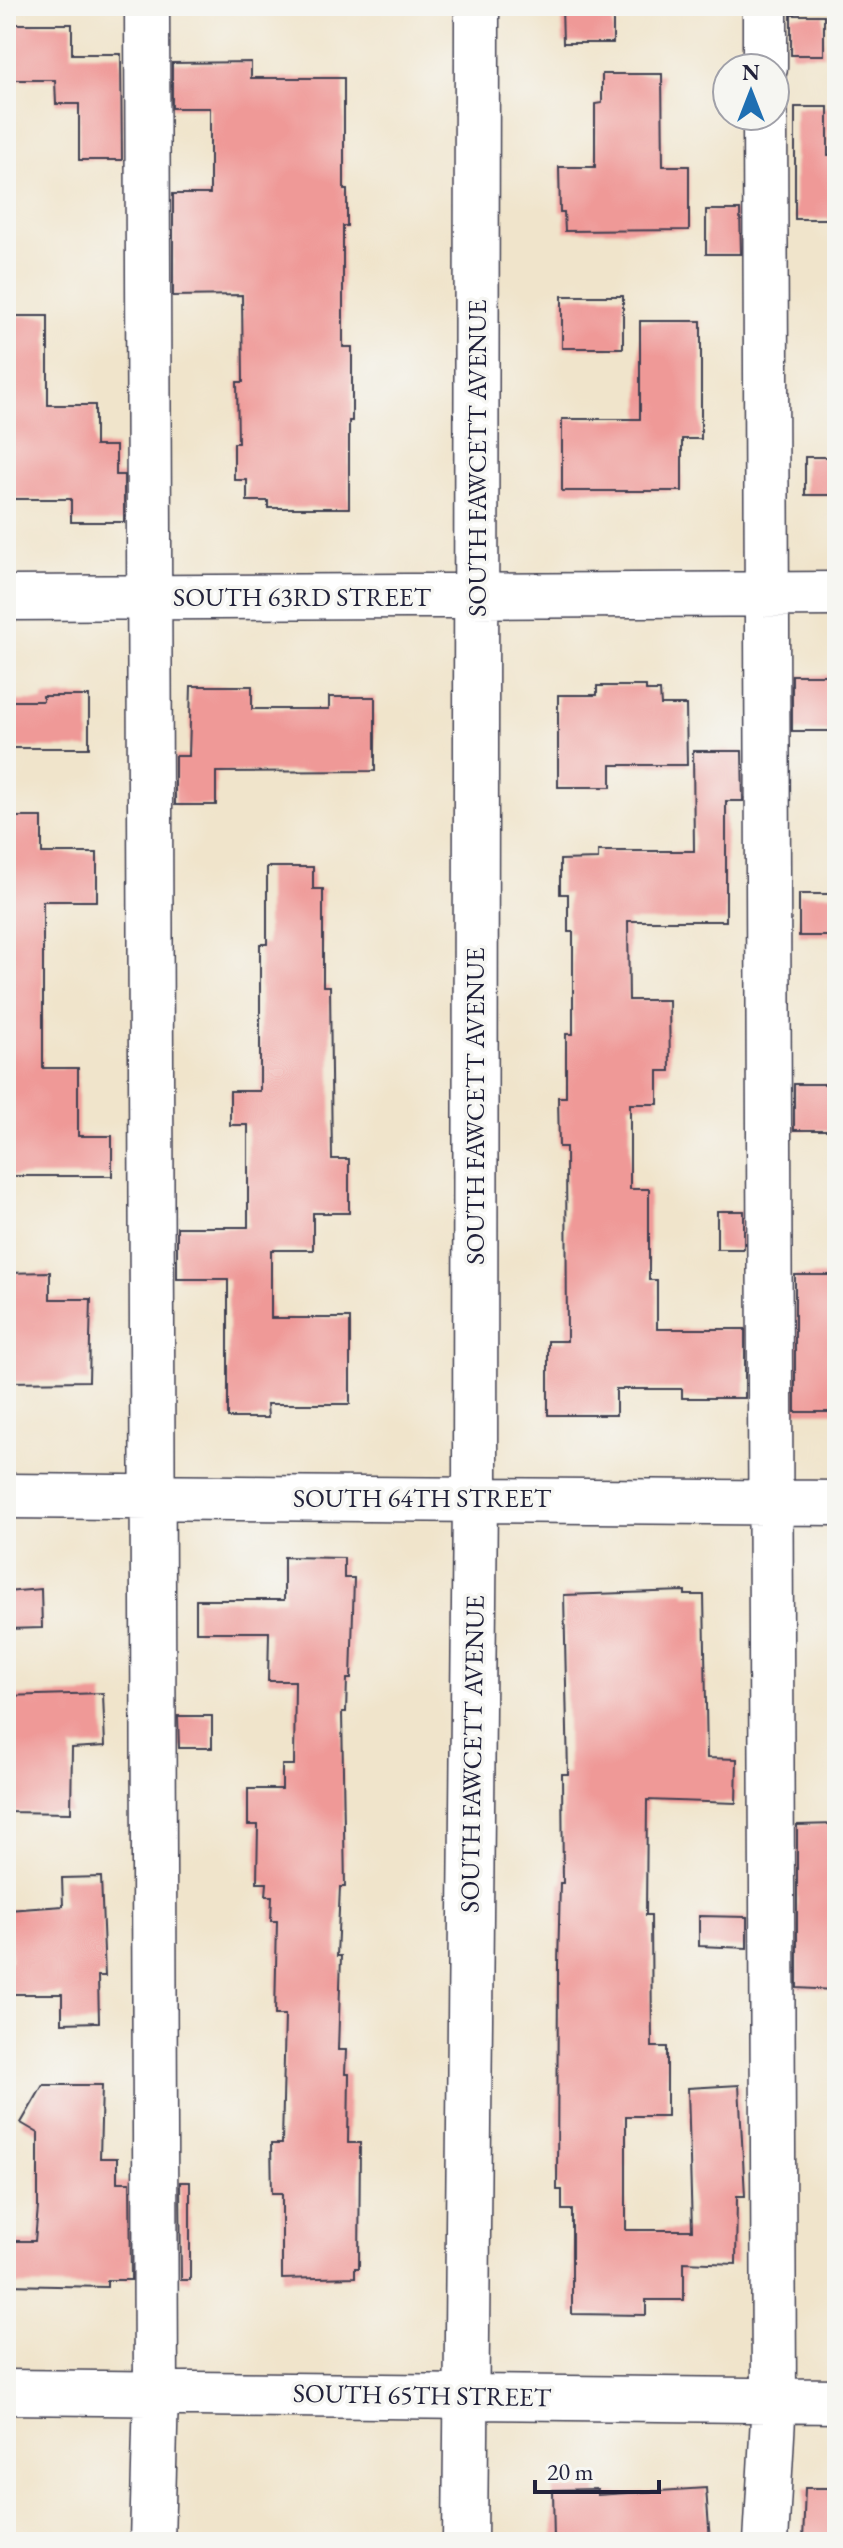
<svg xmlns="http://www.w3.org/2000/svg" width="843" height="2548" font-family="'EB Garamond',serif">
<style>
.building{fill:#ef9997}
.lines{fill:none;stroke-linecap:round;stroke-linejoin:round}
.minor-casing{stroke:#413f51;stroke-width:47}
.minor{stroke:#fff;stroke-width:44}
.labels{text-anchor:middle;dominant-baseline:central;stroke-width:7;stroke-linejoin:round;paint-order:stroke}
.street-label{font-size:26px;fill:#22223b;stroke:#f6f6f2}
</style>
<rect width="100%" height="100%" fill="#f6f6f2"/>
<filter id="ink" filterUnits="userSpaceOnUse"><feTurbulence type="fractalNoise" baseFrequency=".0125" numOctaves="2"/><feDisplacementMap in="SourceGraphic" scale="16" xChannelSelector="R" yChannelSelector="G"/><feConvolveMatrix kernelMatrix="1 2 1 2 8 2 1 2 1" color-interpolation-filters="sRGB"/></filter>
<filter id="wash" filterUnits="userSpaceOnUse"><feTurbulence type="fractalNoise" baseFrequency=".006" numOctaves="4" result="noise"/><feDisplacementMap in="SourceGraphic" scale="32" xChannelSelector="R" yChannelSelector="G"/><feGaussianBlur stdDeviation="1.8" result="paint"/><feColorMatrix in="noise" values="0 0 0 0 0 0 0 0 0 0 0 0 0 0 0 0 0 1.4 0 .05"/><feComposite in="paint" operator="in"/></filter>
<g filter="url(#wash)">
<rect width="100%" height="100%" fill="#f0e4cb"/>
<g id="blocks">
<!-- building -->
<path class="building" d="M 562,6 L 613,6 L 613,43 L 563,43 Z
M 791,15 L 824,15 L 824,55 L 791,55 Z
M 6,24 L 72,24 L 72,54 L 121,54 L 122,160 L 79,160 L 79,104 L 56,104 L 55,80 L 6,80 Z
M 251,62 L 251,78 L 344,78 L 344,190 L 347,190 L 347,226 L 343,226 L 343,347 L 352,347 L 352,421 L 349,421 L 349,508 L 268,508 L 268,501 L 247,501 L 247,480 L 234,480 L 234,443 L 238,443 L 237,382 L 243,382 L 242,295 L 173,296 L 173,194 L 210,194 L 210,108 L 172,108 L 172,63 Z
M 602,74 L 662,74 L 663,166 L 689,166 L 689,230 L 565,231 L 564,212 L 560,212 L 559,167 L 595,167 L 595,104 L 602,103 Z
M 795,107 L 828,107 L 828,155 L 837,155 L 837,219 L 795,219 Z
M 706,210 L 740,210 L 741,254 L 706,254 Z
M 562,296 L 623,296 L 623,348 L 562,348 Z
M 6,316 L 48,316 L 48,405 L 95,405 L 95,446 L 116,446 L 116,475 L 124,475 L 124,522 L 71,522 L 71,499 L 6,499 Z
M 640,321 L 701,321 L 701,439 L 682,439 L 682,491 L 562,491 L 562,419 L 640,419 Z
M 805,457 L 837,457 L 837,495 L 805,495 Z
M 792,675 L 837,675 L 837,731 L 792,731 Z
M 191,686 L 252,686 L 252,709 L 329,709 L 329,697 L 375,697 L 375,771 L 216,772 L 216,805 L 175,805 L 175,756 L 189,756 Z
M 597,686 L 646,686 L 646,691 L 660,691 L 661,705 L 686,705 L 687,765 L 611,765 L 611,787 L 558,787 L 558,695 L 597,695 Z
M 43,696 L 89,696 L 89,748 L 6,748 L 6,701 L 43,701 Z
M 693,751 L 742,751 L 743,801 L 726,801 L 726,921 L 628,921 L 629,1000 L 669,1000 L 670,1071 L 658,1071 L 658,1104 L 630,1104 L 630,1189 L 649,1189 L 649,1280 L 657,1280 L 657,1329 L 745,1329 L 745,1398 L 682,1398 L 682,1389 L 616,1389 L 616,1415 L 548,1415 L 548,1341 L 567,1341 L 566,1147 L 559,1147 L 558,1097 L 566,1097 L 566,1034 L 573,1034 L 573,932 L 568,932 L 568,894 L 560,894 L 560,860 L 598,859 L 598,851 L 694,851 Z
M 6,817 L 42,817 L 42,853 L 97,853 L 97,901 L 43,901 L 43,1068 L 78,1068 L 78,1136 L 112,1136 L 112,1176 L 6,1176 Z
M 267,867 L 313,867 L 313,889 L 323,889 L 323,986 L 330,986 L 332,1159 L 349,1159 L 349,1213 L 313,1213 L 313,1250 L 271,1250 L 271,1318 L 350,1318 L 350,1404 L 267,1404 L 268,1418 L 228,1418 L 228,1279 L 177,1279 L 177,1227 L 248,1227 L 248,1125 L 230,1125 L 230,1091 L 260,1091 L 260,944 L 267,944 Z
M 799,894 L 837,894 L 837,936 L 799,936 Z
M 794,1084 L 837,1084 L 837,1130 L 794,1130 Z
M 717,1211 L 744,1211 L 744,1249 L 717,1249 Z
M 50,1272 L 50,1299 L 91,1299 L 89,1381 L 6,1382 L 6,1273 Z
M 795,1275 L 837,1275 L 837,1412 L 795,1412 Z
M 284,1557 L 344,1558 L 344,1578 L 354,1578 L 351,1679 L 347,1679 L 346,1712 L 342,1712 L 345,1887 L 340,1887 L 337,1956 L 341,1956 L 338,2050 L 346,2050 L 345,2074 L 349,2074 L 348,2143 L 360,2143 L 359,2268 L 355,2268 L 355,2277 L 282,2279 L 282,2193 L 272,2193 L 271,2144 L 282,2144 L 285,2015 L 275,2015 L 277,1921 L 271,1921 L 272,1896 L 266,1896 L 267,1883 L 257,1883 L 258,1825 L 248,1825 L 248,1789 L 282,1789 L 282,1765 L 294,1765 L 295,1681 L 268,1681 L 269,1632 L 196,1632 L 196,1600 L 284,1600 Z
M 41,1589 L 42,1628 L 6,1629 L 6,1592 Z
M 685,1591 L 685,1595 L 704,1595 L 707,1758 L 737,1759 L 736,1803 L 647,1800 L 646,1915 L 651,1915 L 652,2047 L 667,2047 L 667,2116 L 626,2116 L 626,2230 L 692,2230 L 688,2088 L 739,2085 L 745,2196 L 737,2196 L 736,2264 L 684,2262 L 684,2300 L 646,2300 L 646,2315 L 572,2314 L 572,2210 L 562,2210 L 562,2190 L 557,2190 L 558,1965 L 560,1883 L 563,1883 L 562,1774 L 568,1774 L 564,1595 Z
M 103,1693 L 105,1746 L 72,1748 L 71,1813 L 6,1812 L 6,1696 Z
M 178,1716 L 212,1716 L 212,1748 L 179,1748 Z
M 837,1824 L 834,1990 L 797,1988 L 797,1825 Z
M 101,1877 L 105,1976 L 98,1976 L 99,2022 L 62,2023 L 62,1994 L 6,1994 L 6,1961 L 11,1961 L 8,1910 L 63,1906 L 62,1878 Z
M 699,1916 L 747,1917 L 747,1948 L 699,1946 Z
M 43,2085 L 102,2085 L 100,2158 L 117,2158 L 117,2182 L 130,2182 L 131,2280 L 107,2280 L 107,2287 L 6,2285 L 6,2241 L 35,2241 L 38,2207 L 38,2133 L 21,2123 Z
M 180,2182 L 190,2182 L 190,2280 L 181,2280 Z
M 706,2488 L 710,2542 L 554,2542 L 553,2490 L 597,2489 L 597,2495 Z
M 805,2488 L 837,2488 L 837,2542 L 803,2542 Z"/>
</g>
</g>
<g filter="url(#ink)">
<use href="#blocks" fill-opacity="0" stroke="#413f51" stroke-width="2"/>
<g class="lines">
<!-- minor casing -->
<g class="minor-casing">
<path id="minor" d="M 147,6 L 156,2393 L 152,2542
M 765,6 L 765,68
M 765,116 L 774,2400 L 766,2542
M 6,598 L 837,594
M 6,1496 L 837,1503
M 6,2392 L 837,2401
M 465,2542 L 475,1498 L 477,6"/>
</g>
<!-- minor -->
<use href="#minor" class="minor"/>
</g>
</g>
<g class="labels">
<!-- street labels -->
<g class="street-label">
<text transform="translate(477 458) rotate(-90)">SOUTH FAWCETT AVENUE</text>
<text x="302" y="597">SOUTH 63RD STREET</text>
<text transform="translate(475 1106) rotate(-90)">SOUTH FAWCETT AVENUE</text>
<text x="422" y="1498">SOUTH 64TH STREET</text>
<text transform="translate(472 1754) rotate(-89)">SOUTH FAWCETT AVENUE</text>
<text transform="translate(422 2395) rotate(1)">SOUTH 65TH STREET</text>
</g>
</g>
<!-- margin -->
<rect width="843" height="2548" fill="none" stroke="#f6f6f2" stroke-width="32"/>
<!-- north arrow -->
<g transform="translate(751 92)"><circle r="38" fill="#f6f6f2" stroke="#a1a1a9" stroke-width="2"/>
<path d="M0-6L14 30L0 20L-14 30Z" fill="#1f6fb2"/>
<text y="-12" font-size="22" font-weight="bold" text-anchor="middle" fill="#22223b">N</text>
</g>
<!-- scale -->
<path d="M535 2480v12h124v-12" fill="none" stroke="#22223b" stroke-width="4"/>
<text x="547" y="2480" font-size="24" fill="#22223b" stroke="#f6f6f2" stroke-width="6" paint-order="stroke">20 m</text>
</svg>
